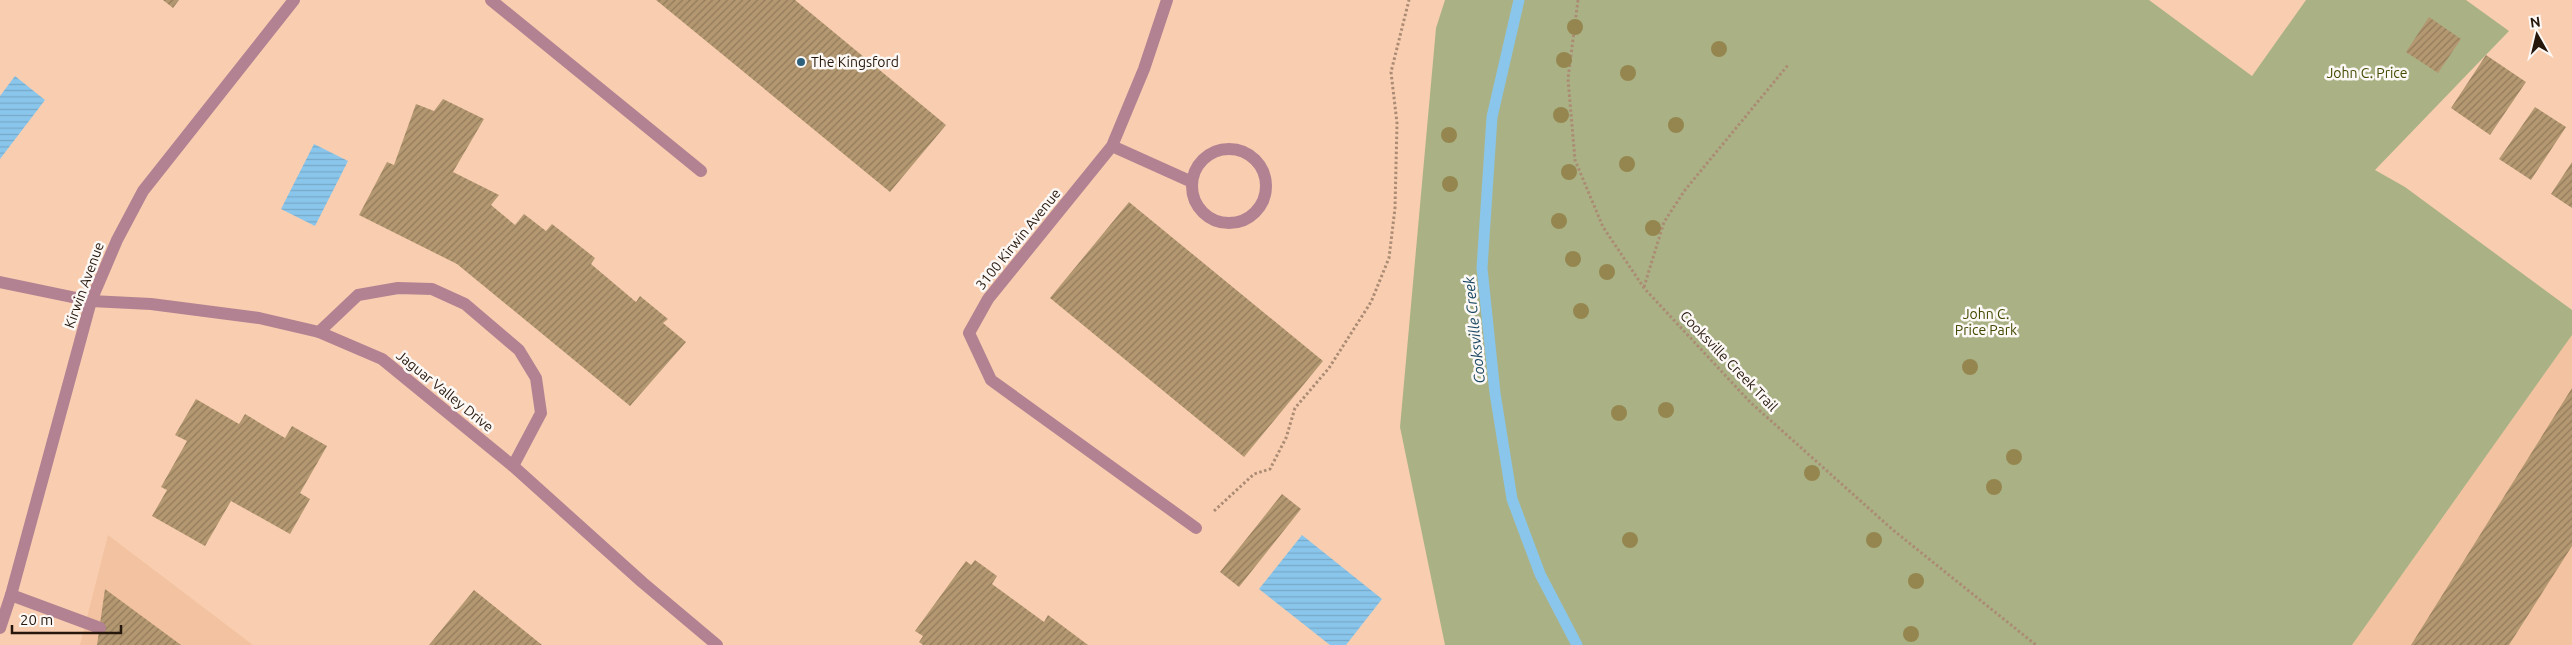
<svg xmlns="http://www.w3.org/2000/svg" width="2572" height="645" font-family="Ubuntu,sans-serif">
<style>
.built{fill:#f3c2a0}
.park{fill:#aab285}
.water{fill:url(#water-rules)}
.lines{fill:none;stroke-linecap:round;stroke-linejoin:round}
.stream{stroke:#8ac6eb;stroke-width:11}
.building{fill:url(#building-hatch)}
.path{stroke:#ab8b74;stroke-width:3;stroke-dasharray:2.5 2.5;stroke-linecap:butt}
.service{stroke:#b28292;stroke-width:12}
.minor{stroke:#b28292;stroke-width:12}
.tertiary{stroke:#b28292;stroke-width:12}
.tree{fill:#958650}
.poi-dot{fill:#2d607d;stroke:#fcf8f5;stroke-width:2}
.labels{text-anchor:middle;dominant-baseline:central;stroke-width:5;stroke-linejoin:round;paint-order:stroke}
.poi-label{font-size:14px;fill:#26170c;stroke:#fcf8f5;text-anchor:start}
.park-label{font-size:14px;fill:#434b02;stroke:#fcf8f5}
.street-label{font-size:14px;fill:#26170c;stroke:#fcf8f5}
.water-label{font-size:15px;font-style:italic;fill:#1b4963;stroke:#fcf8f5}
</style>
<defs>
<pattern id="water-rules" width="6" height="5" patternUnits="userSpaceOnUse" patternTransform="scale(1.25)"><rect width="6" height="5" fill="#8ac6eb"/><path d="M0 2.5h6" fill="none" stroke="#77a9c8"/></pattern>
<pattern id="building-hatch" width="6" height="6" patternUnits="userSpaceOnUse" patternTransform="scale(1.25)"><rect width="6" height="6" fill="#b49871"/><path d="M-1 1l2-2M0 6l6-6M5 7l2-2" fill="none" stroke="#927b5b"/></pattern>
</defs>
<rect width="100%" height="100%" fill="#f9ceb0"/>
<!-- built -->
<path class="built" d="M 2572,335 L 2572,645 L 2352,645 Z
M 108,535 L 253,645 L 80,645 Z"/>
<!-- park -->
<path class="park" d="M 1445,0 L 2149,0 L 2252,76 L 2306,0 L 2466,0 L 2509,31 L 2375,170 L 2405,187 L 2572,310 L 2572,335 L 2352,645 L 1445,645 L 1400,427 L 1436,28 Z"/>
<!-- water -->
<path class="water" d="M 15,76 L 45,100 L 0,159 L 0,96 Z
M 314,144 L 348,161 L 315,226 L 281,209 Z
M 1302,535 L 1382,599 L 1346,645 L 1330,645 L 1259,589 Z"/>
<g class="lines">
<!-- stream -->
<path class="stream" d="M 1519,0 L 1492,117 L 1482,268 L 1495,393 L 1512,499 L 1540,574 L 1577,645"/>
</g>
<!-- building -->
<path class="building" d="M 163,0 L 179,0 L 173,8 Z
M 656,0 L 795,0 L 946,125 L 890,192 Z
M 2429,17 L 2461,39 L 2438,73 L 2406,52 Z
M 2486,55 L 2526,82 L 2490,135 L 2451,108 Z
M 443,99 L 484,119 L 453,172 L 499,195 L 491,205 L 515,225 L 524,214 L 546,231 L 552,224 L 595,258 L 591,264 L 636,302 L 640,296 L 668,319 L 663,323 L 686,342 L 630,406 L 457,264 L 359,215 L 387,162 L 394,165 L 416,104 L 434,111 Z
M 2535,107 L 2566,127 L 2531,180 L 2499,159 Z
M 2572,162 L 2572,208 L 2551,194 Z
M 1129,202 L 1323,361 L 1244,457 L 1050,298 Z
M 2572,388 L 2572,546 L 2509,645 L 2411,645 Z
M 196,399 L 239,424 L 245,414 L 285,438 L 292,426 L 327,446 L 300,493 L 310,499 L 290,534 L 231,501 L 205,546 L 152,516 L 167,490 L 161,487 L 187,441 L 175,435 Z
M 1282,494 L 1301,509 L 1239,587 L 1220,572 Z
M 975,560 L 997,576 L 992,584 L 1044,622 L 1048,615 L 1088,645 L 923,645 L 919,642 L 923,636 L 915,631 L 966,561 L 971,565 Z
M 105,589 L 181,645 L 97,645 Z
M 474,590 L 542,645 L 429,645 Z"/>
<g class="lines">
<!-- path -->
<path class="path" d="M 1578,0 L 1568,79 L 1575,160 L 1603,227 L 1644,288 L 1750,402 L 1893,530 L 2036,645
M 1644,287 L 1664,222 L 1685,190 L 1788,65
M 1214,511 L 1254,474 L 1270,469 L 1286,438 L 1295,408 L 1329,368 L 1371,302 L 1389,258 L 1395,208 L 1397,123 L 1391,72 L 1409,0"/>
<!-- service -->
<path class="service" d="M 491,0 L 701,171
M 1167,0 L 1144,69 L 1112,146 L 988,299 L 969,333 L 991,380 L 1196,528
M 1112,146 L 1192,182
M1192 186a37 37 0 1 1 74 0a37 37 0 1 1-74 0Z
M 319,332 L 358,295 L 398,288 L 432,289 L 465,304 L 519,350 L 536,378 L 541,413 L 513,466
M 11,595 L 100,628"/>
<!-- minor -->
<path class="minor" d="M 0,282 L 91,301 L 151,304 L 259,318 L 319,332 L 382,359 L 513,466 L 642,582 L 717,645"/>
<!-- tertiary -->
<path class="tertiary" d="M 0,628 L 11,595 L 91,301 L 117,240 L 143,191 L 294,0"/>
</g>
<!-- trees -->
<g class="tree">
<circle cx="1575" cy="27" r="8"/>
<circle cx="1719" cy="49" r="8"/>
<circle cx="1564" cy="60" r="8"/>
<circle cx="1628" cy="73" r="8"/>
<circle cx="1561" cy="115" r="8"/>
<circle cx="1676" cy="125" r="8"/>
<circle cx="1449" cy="135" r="8"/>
<circle cx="1627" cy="164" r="8"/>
<circle cx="1569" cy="172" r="8"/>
<circle cx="1450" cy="184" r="8"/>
<circle cx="1559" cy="221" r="8"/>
<circle cx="1653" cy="228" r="8"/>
<circle cx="1573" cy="259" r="8"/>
<circle cx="1607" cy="272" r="8"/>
<circle cx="1581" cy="311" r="8"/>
<circle cx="1970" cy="367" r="8"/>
<circle cx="1666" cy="410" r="8"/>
<circle cx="1619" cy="413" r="8"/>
<circle cx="2014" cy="457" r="8"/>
<circle cx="1812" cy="473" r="8"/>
<circle cx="1994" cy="487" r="8"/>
<circle cx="1630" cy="540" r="8"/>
<circle cx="1874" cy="540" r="8"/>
<circle cx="1916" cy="581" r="8"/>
<circle cx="1911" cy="634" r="8"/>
</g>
<!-- markers -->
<circle class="poi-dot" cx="801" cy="62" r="5"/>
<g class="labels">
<!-- poi labels -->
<g class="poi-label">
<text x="811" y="62">The Kingsford</text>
</g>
<!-- park labels -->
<g class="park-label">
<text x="2367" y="73">John C. Price</text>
<text x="1986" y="314">John C.<tspan x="1986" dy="16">Price Park</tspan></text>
</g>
<!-- street labels -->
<g class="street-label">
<text transform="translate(1018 239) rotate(-51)">3100 Kirwin Avenue</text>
<text transform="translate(84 285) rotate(-70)">Kirwin Avenue</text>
<text transform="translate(1729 361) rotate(46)">Cooksville Creek Trail</text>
<text transform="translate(445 391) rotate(39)">Jaguar Valley Drive</text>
</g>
<!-- water labels -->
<g class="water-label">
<text transform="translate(1474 330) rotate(-96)">Cooksville Creek</text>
</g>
</g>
<!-- north arrow -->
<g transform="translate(2537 35) rotate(352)" stroke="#fcf8f5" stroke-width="4" paint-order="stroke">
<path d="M0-4L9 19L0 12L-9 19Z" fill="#26170c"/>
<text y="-8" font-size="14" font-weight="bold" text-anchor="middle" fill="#26170c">N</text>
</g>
<!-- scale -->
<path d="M12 625v8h109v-8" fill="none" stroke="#26170c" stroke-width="2.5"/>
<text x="20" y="625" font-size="15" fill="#26170c" stroke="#fcf8f5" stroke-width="4" paint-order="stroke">20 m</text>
</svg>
